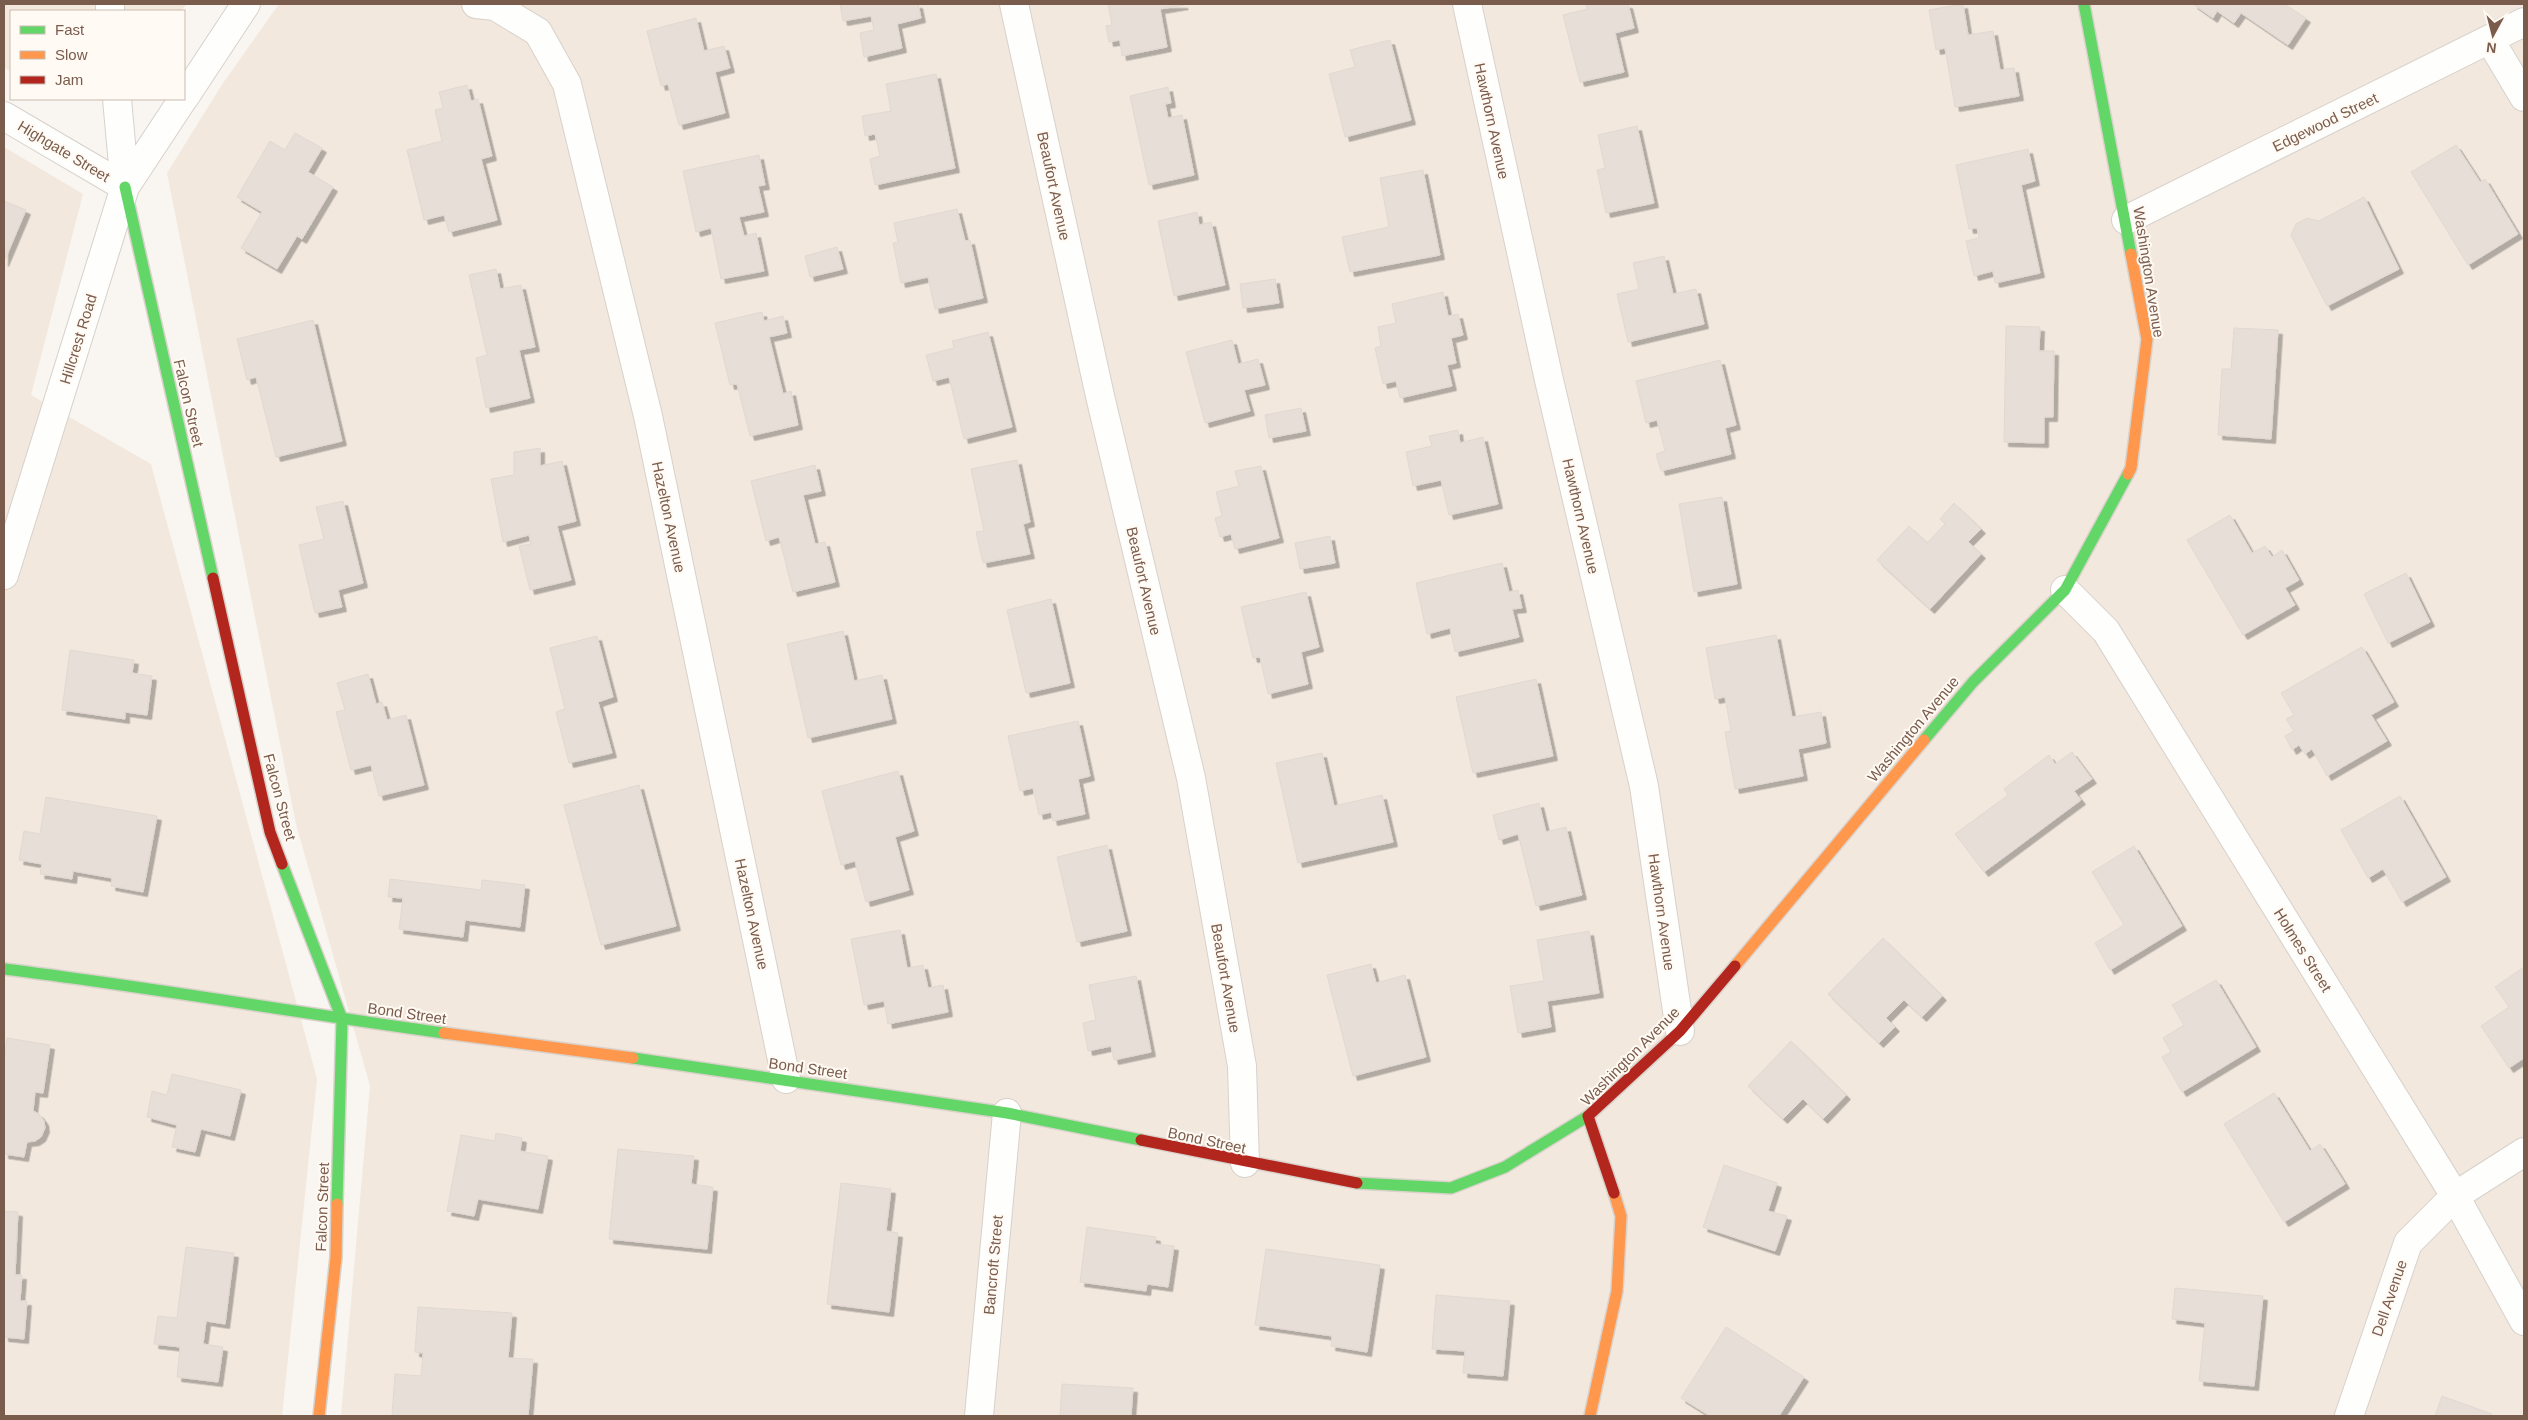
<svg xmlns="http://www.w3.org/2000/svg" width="2528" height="1420" font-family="Helvetica,sans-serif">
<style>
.residential{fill:#f2e8de}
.building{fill:#e6ded7;stroke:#e2d8d2;filter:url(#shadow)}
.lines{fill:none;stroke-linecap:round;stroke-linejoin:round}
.street-casing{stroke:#d7d1cb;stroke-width:30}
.fast-casing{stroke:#d9d2cb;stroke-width:14}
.slow-casing{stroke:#d9d2cb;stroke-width:14}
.jam-casing{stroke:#d9d2cb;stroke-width:14}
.street{stroke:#fefefd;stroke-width:28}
.fast{stroke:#63d668;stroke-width:11}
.slow{stroke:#ff974d;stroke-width:11}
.jam{stroke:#b3261e;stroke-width:11}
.labels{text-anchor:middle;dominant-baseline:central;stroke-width:4;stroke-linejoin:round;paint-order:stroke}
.street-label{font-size:15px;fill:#7a5c4d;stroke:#fffaf3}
</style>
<defs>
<filter id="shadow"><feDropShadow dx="4.5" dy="4.5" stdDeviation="0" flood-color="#0004"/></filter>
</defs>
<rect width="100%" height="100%" fill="#f9f5f0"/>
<!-- residential -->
<path class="residential" d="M 4,4 L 187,4 L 180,11 L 11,11 L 11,71 L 4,68 Z
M 279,4 L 2524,4 L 2524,1416 L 341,1416 L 370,1086 L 296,824 L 167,173 L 223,83 Z
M 4,147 L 83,194 L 31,395 L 151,464 L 317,1079 L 282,1416 L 4,1416 Z"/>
<!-- building -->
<path class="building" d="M 840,4 L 918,4 L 921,18 L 897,24 L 902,48 L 864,57 L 860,33 L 874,30 L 871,16 L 843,21 Z
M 1108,4 L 1183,4 L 1184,5 L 1160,9 L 1167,47 L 1122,56 L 1120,40 L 1109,42 L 1106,26 L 1112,25 Z
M 1586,4 L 1628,4 L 1634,28 L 1615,33 L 1624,72 L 1580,82 L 1563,15 L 1587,9 Z
M 1963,4 L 1968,35 L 1993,31 L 2000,70 L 2014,68 L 2019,96 L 1955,107 L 1945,48 L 1936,50 L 1929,10 Z
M 2193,4 L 2284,4 L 2306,18 L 2288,45 L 2241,13 L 2234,23 L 2217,11 L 2213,18 Z
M 696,18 L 704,51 L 724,46 L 730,68 L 715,72 L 725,113 L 679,125 L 668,84 L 661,86 L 647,31 Z
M 1390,40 L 1411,120 L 1345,137 L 1329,74 L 1355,67 L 1350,50 Z
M 936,74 L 955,168 L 875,185 L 870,159 L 880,156 L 875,134 L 865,136 L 862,116 L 891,111 L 886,84 Z
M 467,85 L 471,101 L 478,99 L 492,156 L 481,159 L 497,220 L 449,232 L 444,215 L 424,220 L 407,150 L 442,141 L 435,110 L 443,108 L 439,92 Z
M 1168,87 L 1171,103 L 1165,104 L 1168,118 L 1182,115 L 1194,175 L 1149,185 L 1130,96 Z
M 1637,126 L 1654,203 L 1606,213 L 1597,170 L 1605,168 L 1598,135 Z
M 295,133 L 322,148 L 308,172 L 333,187 L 302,239 L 297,236 L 277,269 L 241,248 L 262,212 L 237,197 L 270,141 L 285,150 Z
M 2456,145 L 2480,182 L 2485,179 L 2518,234 L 2468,265 L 2411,172 Z
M 2028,149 L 2035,181 L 2021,185 L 2040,273 L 1995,283 L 1993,271 L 1974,276 L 1966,241 L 1979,238 L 1977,228 L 1969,229 L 1956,165 Z
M 759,155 L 765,185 L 758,186 L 764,212 L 739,217 L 744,236 L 756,233 L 764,271 L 721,279 L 711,228 L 696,232 L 683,171 Z
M 1423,170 L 1440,255 L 1350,272 L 1342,237 L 1389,227 L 1380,178 Z
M 2364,197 L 2399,269 L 2327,306 L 2291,235 L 2296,224 L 2307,218 L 2319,221 Z
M 4,201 L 26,210 L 4,262 Z
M 957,209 L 965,241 L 970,240 L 983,298 L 935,309 L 928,277 L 901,283 L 893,243 L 898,242 L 894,223 Z
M 1197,212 L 1199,225 L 1211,222 L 1225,285 L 1174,296 L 1158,221 Z
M 837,247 L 843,269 L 810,277 L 805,256 Z
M 1664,256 L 1673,294 L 1696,289 L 1704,324 L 1628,342 L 1617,294 L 1639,289 L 1633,263 Z
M 496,269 L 500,289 L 521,285 L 535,347 L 519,350 L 530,398 L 486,408 L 476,358 L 487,355 L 469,275 Z
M 1275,279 L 1279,303 L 1243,308 L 1240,284 Z
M 1443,292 L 1448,316 L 1458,314 L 1463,335 L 1451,338 L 1456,363 L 1447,365 L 1452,386 L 1400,398 L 1396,381 L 1383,384 L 1375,348 L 1381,346 L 1378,327 L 1396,323 L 1392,304 Z
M 762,312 L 764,321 L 783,316 L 787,333 L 769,337 L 783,394 L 791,391 L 798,425 L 750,436 L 737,384 L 730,385 L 715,323 Z
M 313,320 L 342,441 L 276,457 L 256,377 L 247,380 L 237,339 Z
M 2006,326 L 2040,327 L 2039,351 L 2054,351 L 2053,417 L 2044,417 L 2044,443 L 2004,442 Z
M 2234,328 L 2278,330 L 2271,439 L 2218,435 L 2222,369 L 2231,369 Z
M 988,332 L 1012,427 L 964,439 L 949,377 L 933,381 L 926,355 L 954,348 L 952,341 Z
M 1232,340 L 1238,364 L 1258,359 L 1265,385 L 1244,390 L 1250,411 L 1205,423 L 1186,352 Z
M 1720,360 L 1736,425 L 1725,428 L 1731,454 L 1661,471 L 1656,454 L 1665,451 L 1657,420 L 1646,423 L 1636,381 Z
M 1301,408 L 1306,431 L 1269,438 L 1265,415 Z
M 1458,430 L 1460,443 L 1483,437 L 1498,504 L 1449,515 L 1441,480 L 1413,486 L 1406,452 L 1432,446 L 1429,436 Z
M 540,448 L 540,466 L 562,461 L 576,521 L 557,526 L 571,580 L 530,590 L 519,546 L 531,544 L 529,535 L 503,542 L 491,479 L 514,475 L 514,452 Z
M 1017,460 L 1030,522 L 1023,524 L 1030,554 L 983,563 L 976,532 L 984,531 L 971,469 Z
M 815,465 L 821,491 L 803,495 L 815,544 L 825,542 L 835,582 L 793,592 L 779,537 L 766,541 L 751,481 Z
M 1261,466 L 1279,538 L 1235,549 L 1231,534 L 1220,537 L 1215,518 L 1222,516 L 1216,492 L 1239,486 L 1235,471 Z
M 1722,497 L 1737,584 L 1694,592 L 1679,504 Z
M 343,501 L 363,583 L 338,590 L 342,607 L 315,613 L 299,545 L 324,539 L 316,507 Z
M 1954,503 L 1981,529 L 1968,542 L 1981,554 L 1930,609 L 1877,560 L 1909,526 L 1927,543 L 1945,524 L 1940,519 Z
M 2230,515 L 2252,553 L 2265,546 L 2272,557 L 2282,550 L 2299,580 L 2285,588 L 2295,605 L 2243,635 L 2187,540 Z
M 1330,536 L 1335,563 L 1300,569 L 1295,543 Z
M 1502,563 L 1509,592 L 1518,590 L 1522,608 L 1512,609 L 1519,637 L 1455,652 L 1450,628 L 1427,634 L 1416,583 Z
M 2406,573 L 2430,622 L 2388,643 L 2364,594 Z
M 1306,592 L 1319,647 L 1301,652 L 1308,684 L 1268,694 L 1260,657 L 1253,658 L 1241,607 Z
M 1051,599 L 1070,683 L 1026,693 L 1007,610 Z
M 843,631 L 854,681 L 882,675 L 892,719 L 808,738 L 787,644 Z
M 1776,635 L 1792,717 L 1821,712 L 1826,743 L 1798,749 L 1803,776 L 1735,789 L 1725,732 L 1731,731 L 1725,697 L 1715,699 L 1706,648 Z
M 597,636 L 613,697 L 598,702 L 612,753 L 569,763 L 556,712 L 565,709 L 550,648 Z
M 2362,647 L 2394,702 L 2371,715 L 2387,741 L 2327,776 L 2312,749 L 2305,754 L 2299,745 L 2292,750 L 2285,736 L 2294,731 L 2286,719 L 2294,715 L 2281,693 Z
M 70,650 L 134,660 L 132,673 L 152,676 L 147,715 L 125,712 L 125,719 L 62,710 Z
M 368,674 L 376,704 L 382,702 L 387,720 L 406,715 L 424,785 L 379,796 L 371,765 L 351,770 L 336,712 L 345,710 L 337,683 Z
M 1536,679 L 1553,756 L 1473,773 L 1456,697 Z
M 1078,721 L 1090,776 L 1078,779 L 1085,814 L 1053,821 L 1051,812 L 1039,815 L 1033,788 L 1020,791 L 1008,736 Z
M 2072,752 L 2092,779 L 2074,791 L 2081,800 L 1984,872 L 1955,834 L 2008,795 L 2004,789 L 2049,755 L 2055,764 Z
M 1322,753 L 1334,806 L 1382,795 L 1393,842 L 1298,863 L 1276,763 Z
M 898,771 L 914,831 L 895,837 L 909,890 L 866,902 L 855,861 L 841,865 L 822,791 Z
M 639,785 L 676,926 L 601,945 L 564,805 Z
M 2400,796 L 2446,877 L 2402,902 L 2383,869 L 2368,878 L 2341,830 Z
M 46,797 L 157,816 L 143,892 L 111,886 L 112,878 L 73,871 L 72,879 L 40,874 L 42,864 L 19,860 L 24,831 L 40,834 Z
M 1539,803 L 1546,832 L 1566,827 L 1582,895 L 1536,906 L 1518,834 L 1499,840 L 1493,815 Z
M 1107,845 L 1127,931 L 1077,942 L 1057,857 Z
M 2134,846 L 2182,926 L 2110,970 L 2095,943 L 2124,925 L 2092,872 Z
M 390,879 L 481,890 L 482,880 L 525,885 L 520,927 L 465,920 L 463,937 L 399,929 L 403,898 L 388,897 Z
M 900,930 L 907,968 L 923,965 L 928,988 L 943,985 L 948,1012 L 888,1024 L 884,1001 L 864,1005 L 851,939 Z
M 1589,931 L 1599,993 L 1547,1001 L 1551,1027 L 1518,1033 L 1510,986 L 1544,981 L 1537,940 Z
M 1883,938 L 1942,996 L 1922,1017 L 1904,1000 L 1886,1018 L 1895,1027 L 1879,1043 L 1828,994 Z
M 1371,964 L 1376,983 L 1405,975 L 1426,1057 L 1353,1076 L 1327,975 Z
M 2524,967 L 2524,1058 L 2509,1068 L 2481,1026 L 2509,1007 L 2495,987 Z
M 1136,976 L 1151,1052 L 1114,1060 L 1111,1046 L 1088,1051 L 1083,1023 L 1096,1020 L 1089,985 Z
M 2216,980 L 2256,1047 L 2182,1092 L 2162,1057 L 2171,1052 L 2163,1038 L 2184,1025 L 2172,1005 Z
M 7,1038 L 50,1045 L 43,1093 L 35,1092 L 33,1111 L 39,1114 L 44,1121 L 45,1128 L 41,1137 L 35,1141 L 27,1142 L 24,1157 L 4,1154 L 4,1061 Z
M 1791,1041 L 1846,1095 L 1823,1119 L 1803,1099 L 1783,1119 L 1748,1086 Z
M 172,1074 L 241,1090 L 230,1136 L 201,1129 L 195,1152 L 172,1147 L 177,1125 L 147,1117 L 152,1091 L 167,1095 Z
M 2274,1093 L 2310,1151 L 2320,1144 L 2345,1184 L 2284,1222 L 2224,1124 Z
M 496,1133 L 522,1138 L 520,1151 L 548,1156 L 538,1209 L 478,1199 L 474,1216 L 447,1211 L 461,1135 L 495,1141 Z
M 618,1149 L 694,1156 L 691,1184 L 713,1187 L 707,1249 L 609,1239 Z
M 1724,1165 L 1777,1183 L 1768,1211 L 1787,1216 L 1775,1251 L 1703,1227 Z
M 841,1183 L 891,1189 L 886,1231 L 898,1233 L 889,1312 L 827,1304 Z
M 4,1211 L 18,1212 L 15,1275 L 22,1275 L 20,1301 L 27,1301 L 24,1339 L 4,1337 Z
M 1087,1227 L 1156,1237 L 1155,1244 L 1174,1246 L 1168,1287 L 1147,1284 L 1146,1291 L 1080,1282 Z
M 186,1247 L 234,1253 L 225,1324 L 206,1321 L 203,1344 L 223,1347 L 218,1382 L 177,1377 L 180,1347 L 154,1344 L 158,1316 L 177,1318 Z
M 1266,1249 L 1380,1265 L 1367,1352 L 1331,1346 L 1332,1336 L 1255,1325 Z
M 2175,1288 L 2263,1296 L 2254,1386 L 2199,1381 L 2205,1323 L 2172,1319 Z
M 1436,1295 L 1510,1301 L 1503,1376 L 1463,1373 L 1465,1351 L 1432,1349 Z
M 418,1307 L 512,1313 L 508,1358 L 533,1359 L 528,1416 L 392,1416 L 395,1374 L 421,1376 L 423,1353 L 415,1352 Z
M 1726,1327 L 1804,1377 L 1779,1416 L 1710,1416 L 1681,1398 Z
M 1062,1384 L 1133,1388 L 1131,1416 L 1060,1416 Z
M 2442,1396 L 2492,1414 L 2491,1416 L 2435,1416 Z"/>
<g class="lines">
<!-- street casing -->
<g class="street-casing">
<path id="street" d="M 110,4 L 110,11
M 476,4 L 495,6 L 538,32 L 567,84 L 648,416 L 786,1079
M 1014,4 L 1100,396 L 1191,778 L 1242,1066 L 1245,1163
M 1467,4 L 1549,380 L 1644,786 L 1680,1031
M 2490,40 L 2524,97
M 184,98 L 246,4
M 4,116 L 125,187 L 183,99
M 2126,220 L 2524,22
M 4,575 L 125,187 L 117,99
M 2065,590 L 2106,631 L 2455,1196 L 2524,1321
M 979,1416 L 1007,1113
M 2349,1416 L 2408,1243 L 2455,1196 L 2524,1152"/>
</g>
<!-- fast casing -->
<g class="fast-casing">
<path id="fast" d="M 2084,4 L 2131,254
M 125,187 L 213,578
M 1924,740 L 1973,682 L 2065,590 L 2128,474
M 282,864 L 342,1019 L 337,1204
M 4,969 C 151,987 297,1013 444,1033
M 633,1058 L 1007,1113 L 1141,1140
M 1357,1183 L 1451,1188 L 1505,1167 L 1588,1116"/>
</g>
<!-- slow casing -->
<g class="slow-casing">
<path id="slow" d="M 2128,474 L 2131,468 L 2147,339 L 2131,254
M 1735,966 L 1924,740
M 444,1033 L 633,1058
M 319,1416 L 336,1257 L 337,1204
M 1590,1416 L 1617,1291 L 1621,1216 L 1614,1193"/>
</g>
<!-- jam casing -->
<g class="jam-casing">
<path id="jam" d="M 213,578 L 270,832 L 282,864
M 1141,1140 L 1357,1183
M 1614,1193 L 1588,1116 L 1680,1031 L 1735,966"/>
</g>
<!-- street -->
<use href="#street" class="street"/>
<!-- fast -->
<use href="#fast" class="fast"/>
<!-- slow -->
<use href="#slow" class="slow"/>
<!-- jam -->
<use href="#jam" class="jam"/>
</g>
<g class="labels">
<!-- street labels -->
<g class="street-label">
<text transform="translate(1492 121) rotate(78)">Hawthorn Avenue</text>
<text transform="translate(2325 122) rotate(-26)">Edgewood Street</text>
<text transform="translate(64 151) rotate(31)">Highgate Street</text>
<text transform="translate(1054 186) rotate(78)">Beaufort Avenue</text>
<text transform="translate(2149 272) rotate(81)">Washington Avenue</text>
<text transform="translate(78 339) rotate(-73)">Hillcrest Road</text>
<text transform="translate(189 403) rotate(77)">Falcon Street</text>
<text transform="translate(1581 516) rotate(77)">Hawthorn Avenue</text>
<text transform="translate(669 517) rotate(78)">Hazelton Avenue</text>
<text transform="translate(1144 581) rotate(77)">Beaufort Avenue</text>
<text transform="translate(1913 729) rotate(-50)">Washington Avenue</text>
<text transform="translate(280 797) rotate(75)">Falcon Street</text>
<text transform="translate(1662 912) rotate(82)">Hawthorn Avenue</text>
<text transform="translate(752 914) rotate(78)">Hazelton Avenue</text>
<text transform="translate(2303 950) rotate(58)">Holmes Street</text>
<text transform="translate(1226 978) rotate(80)">Beaufort Avenue</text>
<text transform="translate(407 1013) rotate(8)">Bond Street</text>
<text transform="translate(1630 1056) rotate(-45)">Washington Avenue</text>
<text transform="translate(808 1068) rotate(8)">Bond Street</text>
<text transform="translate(1207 1140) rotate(12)">Bond Street</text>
<text transform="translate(322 1207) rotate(-88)">Falcon Street</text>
<text transform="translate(993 1265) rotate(-85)">Bancroft Street</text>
<text transform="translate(2389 1298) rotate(-71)">Dell Avenue</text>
</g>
</g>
<!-- border -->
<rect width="2528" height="1420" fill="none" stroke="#7a5c4d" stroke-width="10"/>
<!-- legend -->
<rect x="10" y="10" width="175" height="90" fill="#fffaf3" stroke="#cabbb1"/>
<rect x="20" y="26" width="25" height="8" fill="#63d668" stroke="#cabbb1"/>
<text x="55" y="35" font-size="15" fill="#7a5c4d">Fast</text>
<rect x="20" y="51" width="25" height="8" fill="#ff974d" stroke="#cabbb1"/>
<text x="55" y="60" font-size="15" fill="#7a5c4d">Slow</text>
<rect x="20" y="76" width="25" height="8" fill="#b3261e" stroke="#cabbb1"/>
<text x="55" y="85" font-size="15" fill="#7a5c4d">Jam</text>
<!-- north arrow -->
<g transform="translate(2493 35) rotate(187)" stroke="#fffaf3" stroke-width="4" paint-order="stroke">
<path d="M0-4L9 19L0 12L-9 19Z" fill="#7a5c4d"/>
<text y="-8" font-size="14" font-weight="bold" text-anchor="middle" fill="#7a5c4d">N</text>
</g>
</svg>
